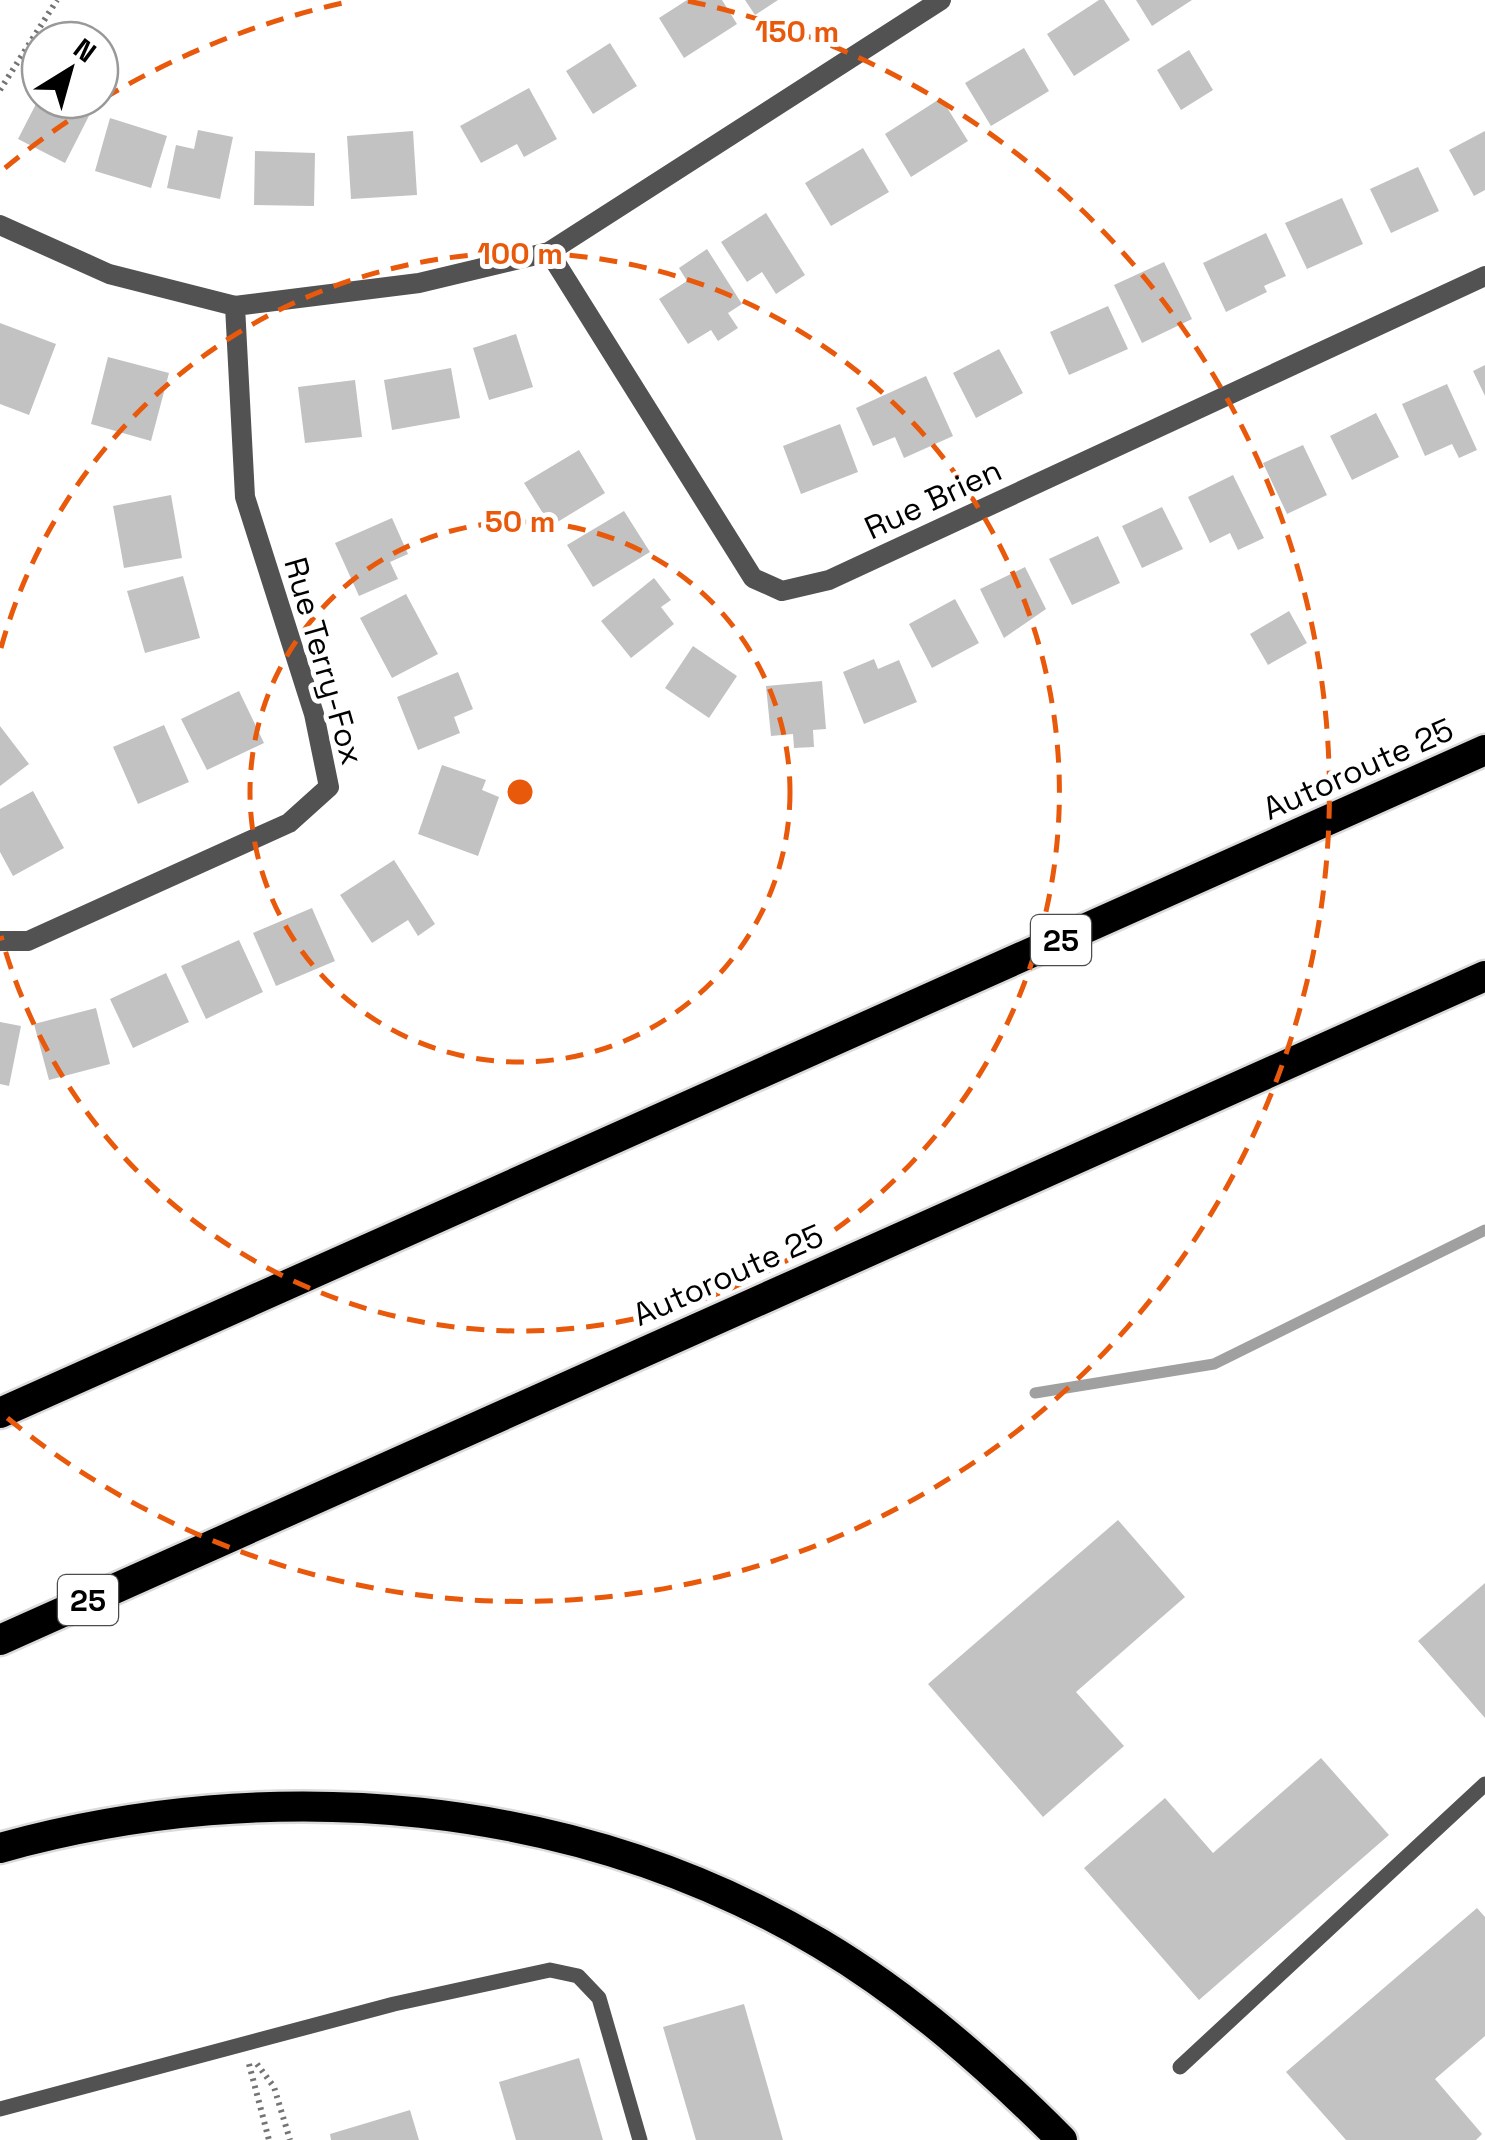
<svg xmlns="http://www.w3.org/2000/svg" width="1485" height="2140" font-family="'Space Grotesk',sans-serif">
<style>
.lines{fill:none;stroke-linecap:round;stroke-linejoin:round}
.stream{stroke:#a0a0a0;stroke-width:11}
.building{fill:#c2c2c2}
.highway-casing{stroke:#dbdbdb;stroke-width:35}
.path{stroke:#747474;stroke-width:6;stroke-dasharray:2.5 5;stroke-linecap:butt}
.lane{stroke:#525252;stroke-width:15}
.street{stroke:#525252;stroke-width:20}
.highway{stroke:#000;stroke-width:30}
.ring{fill:none;stroke:#e8590c;stroke-width:5;stroke-dasharray:18 12}
.labels{text-anchor:middle;dominant-baseline:central;stroke-width:10;stroke-linejoin:round;paint-order:stroke}
.shield{fill:#fff;stroke:#4c4c4c;stroke-width:2.5}
.shield-label{font-size:30px;font-weight:bold;fill:#000}
.street-label{font-size:32px;fill:#000;stroke:#fff}
.centre{fill:#e8590c;stroke:#fff;stroke-width:5}
.ring-label{font-size:30px;text-anchor:middle;font-weight:bold;fill:#e8590c;stroke:#fff;stroke-width:10;stroke-linejoin:round;paint-order:stroke}
</style>
<rect width="100%" height="100%" fill="#fff"/>
<g class="lines">
<!-- stream -->
<path class="stream" d="M 1035,1393 L 1214,1364 L 1485,1230"/>
</g>
<!-- building -->
<path class="building" d="M 687,0 L 722,0 L 737,24 L 684,58 L 659,18 Z
M 745,0 L 778,0 L 755,15 Z
M 1099,0 L 1104,0 L 1130,40 L 1074,76 L 1047,34 Z
M 1136,0 L 1192,0 L 1152,26 Z
M 610,43 L 637,86 L 593,114 L 566,71 Z
M 1024,48 L 1049,91 L 991,126 L 965,83 Z
M 1189,50 L 1213,90 L 1181,110 L 1157,70 Z
M 529,88 L 557,139 L 524,157 L 517,144 L 481,163 L 460,126 Z
M 941,98 L 968,141 L 911,177 L 885,134 Z
M 38,100 L 95,104 L 65,163 L 18,139 Z
M 110,118 L 167,136 L 151,188 L 95,171 Z
M 198,130 L 233,137 L 220,199 L 167,188 L 176,145 L 194,149 Z
M 413,131 L 417,195 L 351,199 L 347,136 Z
M 1485,131 L 1485,190 L 1474,196 L 1449,150 Z
M 863,148 L 889,192 L 831,226 L 805,183 Z
M 255,151 L 315,153 L 314,206 L 254,205 Z
M 1418,167 L 1439,211 L 1391,233 L 1370,189 Z
M 1342,198 L 1363,244 L 1307,269 L 1285,223 Z
M 766,213 L 805,275 L 776,294 L 762,272 L 747,282 L 721,242 Z
M 1266,233 L 1286,276 L 1264,286 L 1267,292 L 1226,312 L 1203,263 Z
M 707,249 L 742,304 L 728,313 L 738,328 L 718,341 L 711,330 L 688,344 L 659,299 L 687,281 L 679,268 Z
M 1164,262 L 1192,319 L 1142,343 L 1114,285 Z
M 1108,306 L 1128,349 L 1069,375 L 1050,332 Z
M 0,323 L 56,344 L 29,415 L 0,404 Z
M 516,334 L 533,387 L 489,400 L 473,348 Z
M 999,349 L 1023,393 L 976,418 L 953,373 Z
M 108,357 L 169,373 L 151,441 L 91,424 Z
M 1485,365 L 1485,396 L 1473,371 Z
M 451,368 L 460,418 L 392,430 L 384,380 Z
M 926,376 L 953,436 L 904,458 L 895,437 L 873,446 L 856,408 Z
M 355,380 L 362,437 L 305,443 L 298,387 Z
M 1447,384 L 1477,450 L 1459,458 L 1452,444 L 1425,456 L 1402,404 Z
M 1376,413 L 1399,457 L 1352,480 L 1330,436 Z
M 840,424 L 858,472 L 801,494 L 783,446 Z
M 1303,445 L 1327,495 L 1287,514 L 1263,463 Z
M 579,450 L 605,493 L 551,526 L 524,483 Z
M 1233,475 L 1264,538 L 1238,550 L 1230,533 L 1210,543 L 1188,497 Z
M 171,495 L 182,558 L 124,568 L 113,506 Z
M 1162,507 L 1183,549 L 1142,568 L 1122,526 Z
M 624,511 L 650,552 L 593,587 L 567,545 Z
M 392,518 L 408,554 L 390,562 L 398,579 L 359,596 L 335,543 Z
M 1098,536 L 1120,583 L 1072,605 L 1049,559 Z
M 1025,567 L 1046,609 L 1004,638 L 980,589 Z
M 183,576 L 200,638 L 145,653 L 127,591 Z
M 654,578 L 671,600 L 661,607 L 674,624 L 631,658 L 601,621 Z
M 406,594 L 438,654 L 392,678 L 360,618 Z
M 955,599 L 979,643 L 932,668 L 909,624 Z
M 1289,611 L 1307,643 L 1268,665 L 1250,634 Z
M 693,646 L 737,676 L 709,718 L 665,688 Z
M 874,659 L 878,669 L 899,660 L 917,702 L 864,724 L 843,672 Z
M 458,672 L 473,709 L 454,717 L 460,733 L 418,750 L 397,697 Z
M 822,681 L 826,729 L 813,730 L 814,747 L 794,748 L 793,734 L 771,736 L 766,686 Z
M 239,691 L 264,743 L 207,770 L 181,719 Z
M 164,725 L 189,782 L 138,804 L 113,747 Z
M 0,726 L 29,764 L 0,786 Z
M 442,765 L 486,780 L 482,790 L 499,797 L 478,856 L 418,834 Z
M 33,791 L 64,848 L 13,876 L 0,852 L 0,809 Z
M 394,860 L 435,924 L 418,936 L 408,920 L 372,943 L 340,895 Z
M 312,908 L 335,961 L 276,986 L 253,933 Z
M 239,940 L 263,992 L 206,1019 L 181,966 Z
M 166,973 L 189,1022 L 133,1048 L 110,999 Z
M 96,1008 L 110,1064 L 49,1080 L 34,1024 Z
M 0,1022 L 21,1026 L 9,1086 L 0,1084 Z
M 1118,1520 L 1185,1597 L 1076,1692 L 1124,1746 L 1043,1817 L 928,1684 Z
M 1485,1583 L 1485,1718 L 1418,1641 Z
M 1321,1758 L 1389,1835 L 1199,2000 L 1084,1868 L 1165,1798 L 1213,1853 Z
M 1477,1908 L 1485,1917 L 1485,2036 L 1435,2079 L 1482,2134 L 1476,2140 L 1346,2140 L 1286,2072 Z
M 744,2004 L 783,2140 L 696,2140 L 663,2027 Z
M 579,2058 L 603,2140 L 516,2140 L 499,2082 Z
M 410,2110 L 419,2140 L 331,2140 L 330,2134 Z"/>
<g class="lines">
<!-- highway casing -->
<g class="highway-casing">
<path id="highway" d="M 0,1413 L 1485,750
M 0,1640 L 1485,976
M 0,1848 C 273,1772 575,1798 821,1944 C 910,1997 989,2067 1062,2140"/>
</g>
<!-- path -->
<path class="path" d="M 0,90 L 57,0
M 249,2064 L 269,2140
M 257,2064 L 274,2087 L 290,2140"/>
<!-- lane -->
<path class="lane" d="M 1180,2067 L 1485,1784
M 0,2109 L 394,2004 L 550,1970 L 578,1976 L 599,1998 L 640,2140"/>
<!-- street -->
<path class="street" d="M 0,225 L 109,274 L 235,306 L 419,283 L 549,252 L 941,0
M 549,252 L 753,578 L 782,591 L 829,580 L 1485,276
M 0,941 L 28,941 L 289,823 L 329,787 L 314,714 L 245,497 L 235,306"/>
<!-- highway -->
<use href="#highway" class="highway"/>
</g>
<!-- distance rings -->
<g class="ring">
<circle cx="520" cy="792" r="270"/>
<path d="M1 648A539 539 0 1 1 1 936"/>
<path d="M5 168A809 809 0 0 1 352 1M688 1A809 809 0 1 1 5 1416"/>
</g>
<g class="labels">
<!-- shield labels -->
<g class="shield">
<rect x="1031" y="915" width="60" height="50" rx="8"/>
<rect x="58" y="1575" width="60" height="50" rx="8"/>
</g>
<g class="shield-label">
<text x="1061" y="940">25</text>
<text x="88" y="1600">25</text>
</g>
<!-- street labels -->
<g class="street-label">
<text transform="translate(933 499) rotate(-25)">Rue Brien</text>
<text transform="translate(324 661) rotate(74)">Rue Terry-Fox</text>
<text transform="translate(1358 769) rotate(-24)">Autoroute 25</text>
<text transform="translate(728 1275) rotate(-24)">Autoroute 25</text>
</g>
</g>
<circle cx="520" cy="792" r="15" class="centre"/>
<g class="ring-label">
<text x="797" y="42">150 m</text>
<text x="520" y="264">100 m</text>
<text x="520" y="532">50 m</text>
</g>
<!-- north arrow -->
<g transform="translate(70 70) rotate(37)"><circle r="48" fill="#ffffff" stroke="#999999" stroke-width="2.5"/>
<path d="M0-8L18 38L0 25L-18 38Z" fill="#000000"/>
<text y="-15" font-size="28" font-weight="bold" text-anchor="middle" fill="#000000">N</text>
</g>
</svg>
